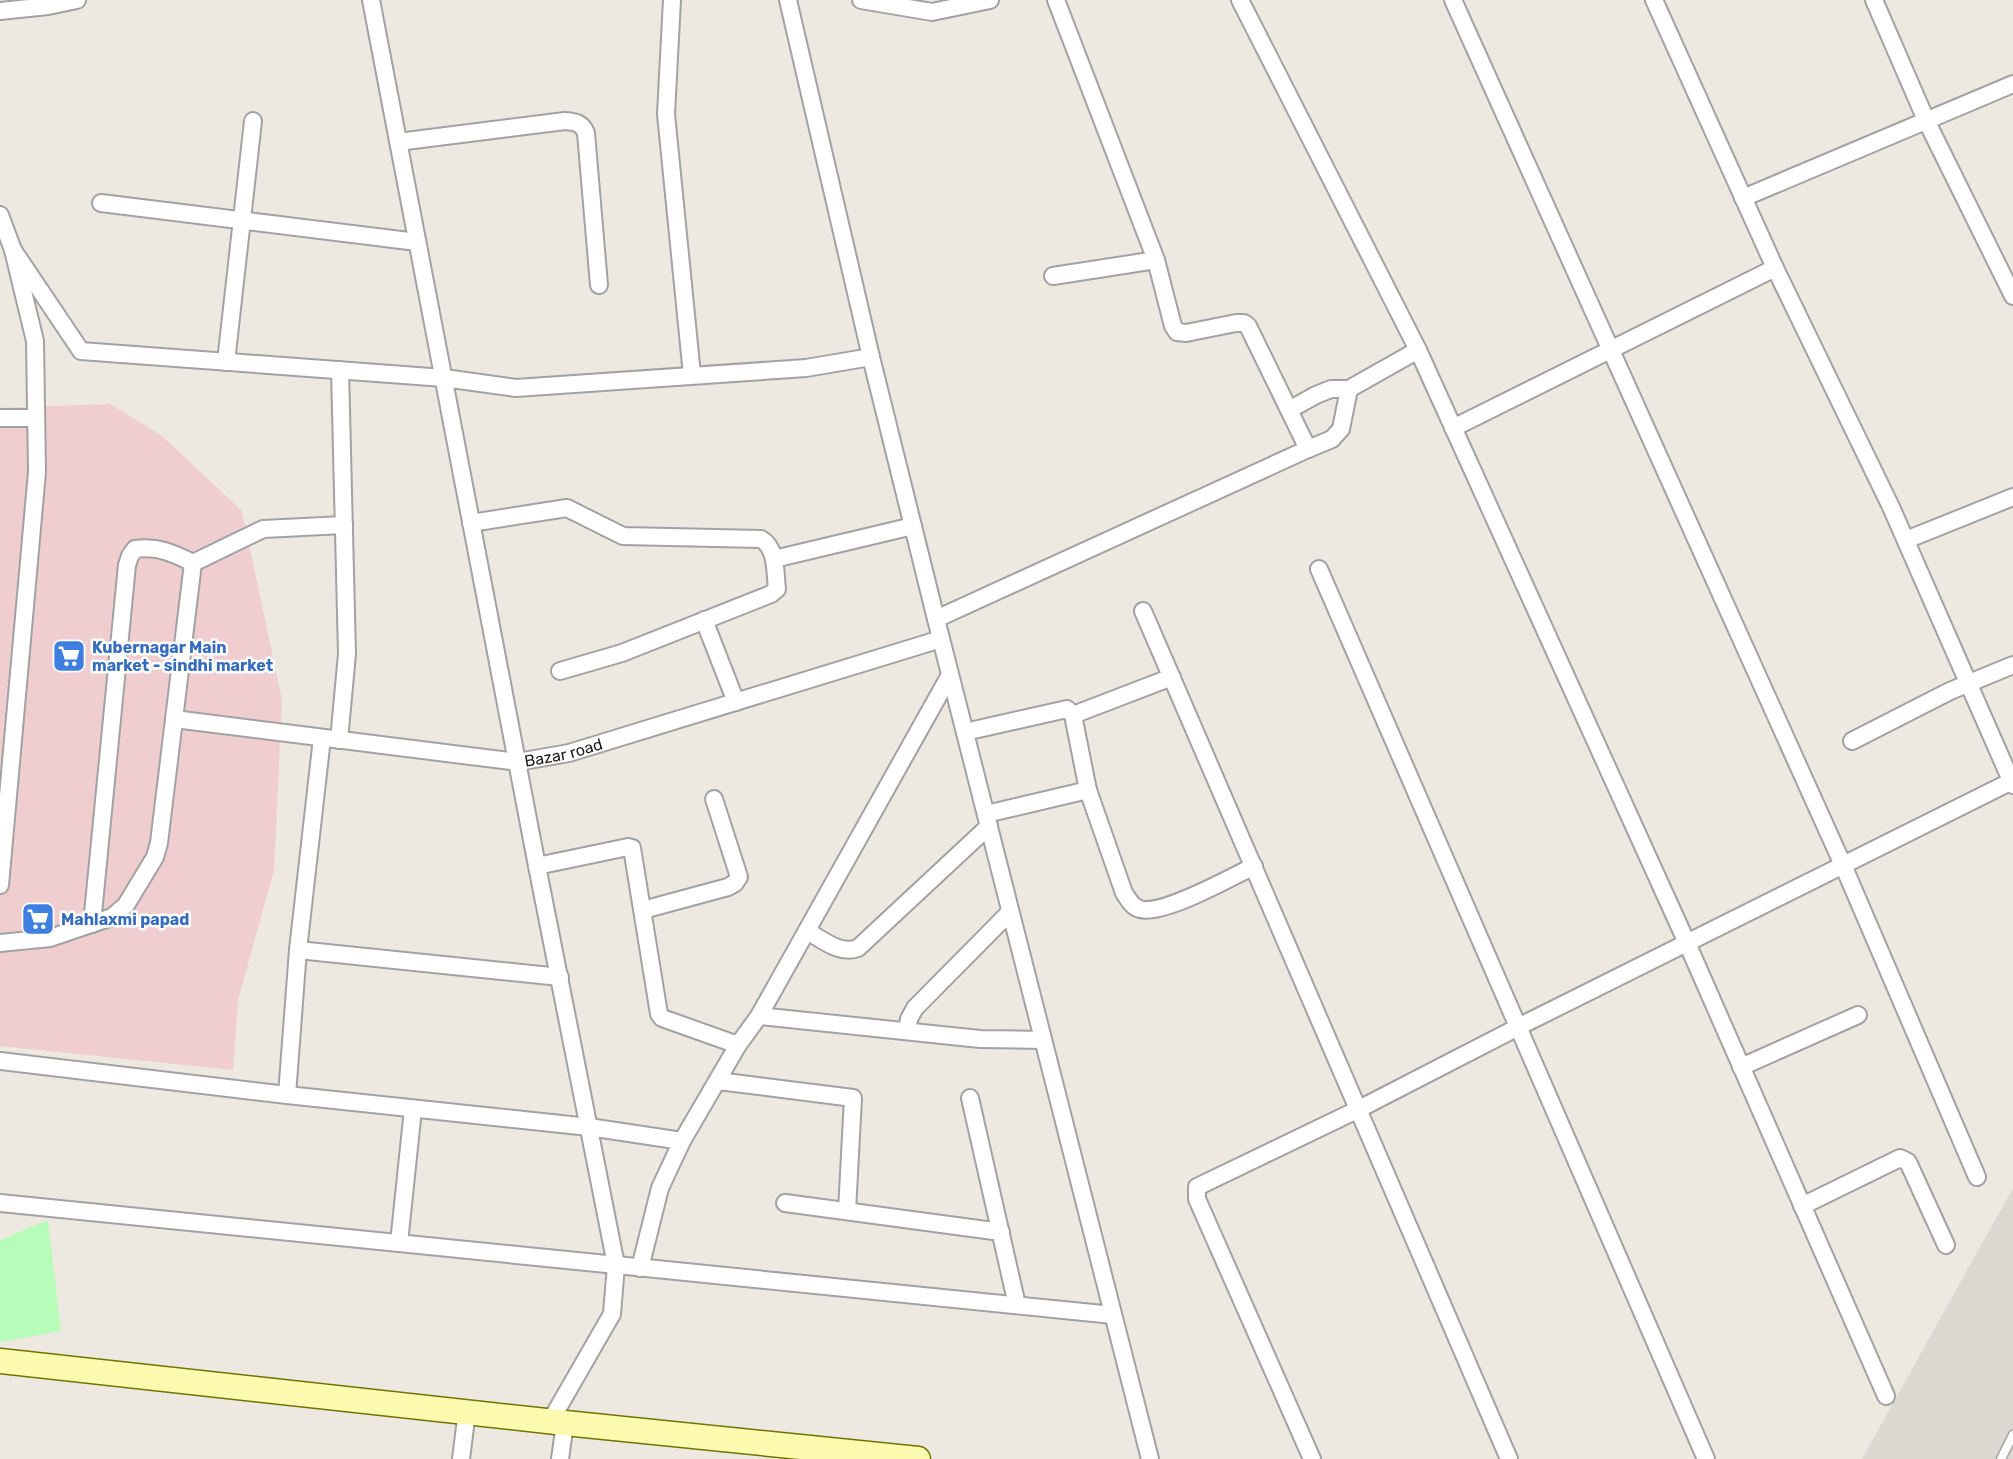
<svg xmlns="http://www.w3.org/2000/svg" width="2013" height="1459" font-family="Rubik,sans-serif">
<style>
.commercial{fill:#f0cdce}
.airport{fill:#dbd8d2}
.park{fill:#b8fcb9}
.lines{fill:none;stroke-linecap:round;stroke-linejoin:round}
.lane-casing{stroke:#a2a2a2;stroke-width:11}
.street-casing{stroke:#a2a2a2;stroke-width:20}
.secondary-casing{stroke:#707400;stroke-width:27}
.lane{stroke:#fff;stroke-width:8}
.street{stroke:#fff;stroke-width:16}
.secondary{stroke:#fcfaaf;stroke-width:24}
.labels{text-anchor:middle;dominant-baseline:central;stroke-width:5;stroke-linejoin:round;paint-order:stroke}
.shop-label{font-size:16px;font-weight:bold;fill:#366cbe;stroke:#fff;text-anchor:start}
.street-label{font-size:16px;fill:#1b1b1b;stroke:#fff}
</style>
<rect width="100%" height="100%" fill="#ede8e0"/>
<!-- commercial -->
<path class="commercial" d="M 110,404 L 162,436 L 242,511 L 282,700 L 274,870 L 238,1000 L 233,1070 L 0,1046 L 0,408 Z"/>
<!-- airport -->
<path class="airport" d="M 2013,1188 L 2013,1459 L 1862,1459 Z"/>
<!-- park -->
<path class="park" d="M 48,1220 L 61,1331 L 0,1342 L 0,1240 Z"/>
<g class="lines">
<!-- lane casing -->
<g class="lane-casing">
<path id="lane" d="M 2001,1459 L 2013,1435"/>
</g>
<!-- street casing -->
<g class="street-casing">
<g id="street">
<path d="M 371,0 L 537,866 L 616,1265 L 612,1314 L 551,1420"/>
<path d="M 672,0 L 666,114 L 692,375"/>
<path d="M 788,0 L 871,357 L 936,619 L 1150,1459"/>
<path d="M 861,0 L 932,12 L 990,0"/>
<path d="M 1240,0 L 1418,350 L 1687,943 L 1886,1396"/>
<path d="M 1453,0 L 1843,865 L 1977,1177"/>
<path d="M 1654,0 L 1775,268 L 1891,507 L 2013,785"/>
<path d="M 1874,0 L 1926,120 L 2013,296"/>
<path d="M 0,11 L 48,6 L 77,0"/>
<path d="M 398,142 L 565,121 C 576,122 582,123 586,133 L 599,285"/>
<path d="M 1743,198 L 2013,84"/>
<path d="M 101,203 L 417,242"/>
<path d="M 0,215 L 13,250 L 35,341 L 37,472 L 0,885"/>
<path d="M 13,250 L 81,351 L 444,378 L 516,388 L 806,368 L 871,357"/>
<path d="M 1053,276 L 1156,260 L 1056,0"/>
<path d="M 226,362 L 253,121"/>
<path d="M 1289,410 L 1316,395 L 1331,389 L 1349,389 L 1418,350"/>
<path d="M 0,418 L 36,418"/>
<path d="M 1453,428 L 1775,268"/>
<path d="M 1308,449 L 1332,439 L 1341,429 L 1349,389"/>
<path d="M 471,523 L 567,508 L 623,536 L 761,539 C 777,548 775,573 777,589 L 771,594 L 622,653 L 560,671"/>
<path d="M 1906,540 L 2013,497"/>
<path d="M 774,559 L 913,526"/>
<path d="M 193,563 L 263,529 L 344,525"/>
<path d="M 1319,569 L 1706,1459"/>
<path d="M 1143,611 L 1509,1459"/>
<path d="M 936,619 L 1308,449 L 1248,326 L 1244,323 L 1236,323 L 1186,333 L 1177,332 L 1173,326 L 1156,260"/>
<path d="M 704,620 L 736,702"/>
<path d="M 950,675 L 759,1016 L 980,1039 L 1043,1040"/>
<path d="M 1073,715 L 1172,677"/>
<path id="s1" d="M 174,719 L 518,762 L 569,753 L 941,639"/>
<path d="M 965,732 L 1067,709 L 1073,715 L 1088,790"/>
<path d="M 339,740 L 347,654 L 340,370"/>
<path d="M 1852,741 L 1950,691 L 2013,665"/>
<path d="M 986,814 L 1088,790 L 1124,893 C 1129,900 1132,907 1140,909 C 1162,916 1232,877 1254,866"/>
<path d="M 537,866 L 628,847 L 632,848 L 659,1014 L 662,1018 L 738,1045"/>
<path d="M 643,910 L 728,887 L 735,883 L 739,877 L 714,799"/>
<path d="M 92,924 L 127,565 L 130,556 L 135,549 C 158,546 173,553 193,563"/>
<path d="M 807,931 C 823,940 840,955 858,948 L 989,826"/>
<path d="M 0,943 L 50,938 L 112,917 L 126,905 L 155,857 L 159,843 L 193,563"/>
<path d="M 298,950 L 560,977"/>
<path d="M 907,1031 L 909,1019 L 915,1008 L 1010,912"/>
<path d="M 0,1061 L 287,1095 L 589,1127 L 682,1141"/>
<path d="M 1741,1067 L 1858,1015"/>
<path d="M 718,1081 L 853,1098 L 847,1211"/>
<path d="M 287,1095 L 298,950 L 322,738"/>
<path d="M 970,1098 L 1017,1305"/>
<path d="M 0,1203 L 1113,1315"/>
<path d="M 785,1203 L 1001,1232"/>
<path d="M 1802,1206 L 1900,1158 L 1908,1162 L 1946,1245"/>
<path d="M 399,1243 L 413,1109"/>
<path d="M 640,1268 L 660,1188 L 682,1141 L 738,1045 L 759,1016"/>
<path d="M 461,1459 L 467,1411"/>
<path d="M 560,1459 L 565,1423"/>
<path d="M 1312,1459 L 1197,1199 L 1197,1187 L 1359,1109 L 1528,1022 L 2012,781"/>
</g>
</g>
<!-- secondary casing -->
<g class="secondary-casing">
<path id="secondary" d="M 0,1361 L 565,1423 L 918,1459"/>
</g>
<!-- lane -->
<use href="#lane" class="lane"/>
<!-- street -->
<use href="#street" class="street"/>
<!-- secondary -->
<use href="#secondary" class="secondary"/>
</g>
<!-- icons -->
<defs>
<g id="supermarket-square" transform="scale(1.725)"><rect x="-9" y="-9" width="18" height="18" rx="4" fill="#3f7fe0" stroke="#fff"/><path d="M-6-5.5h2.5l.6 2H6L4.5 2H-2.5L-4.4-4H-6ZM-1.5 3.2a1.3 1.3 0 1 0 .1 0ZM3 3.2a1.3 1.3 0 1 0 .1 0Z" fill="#fff"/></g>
</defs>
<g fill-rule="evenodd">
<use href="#supermarket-square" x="69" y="656"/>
<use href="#supermarket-square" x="38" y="919"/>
</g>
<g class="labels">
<!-- shop labels -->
<g class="shop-label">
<text x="92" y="647">Kubernagar Main<tspan x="92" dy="18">market - sindhi market</tspan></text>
<text x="61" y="919">Mahlaxmi papad</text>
</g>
<!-- street labels -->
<g class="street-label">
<text stroke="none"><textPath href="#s1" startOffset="393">Bazar road</textPath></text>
</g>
</g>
</svg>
